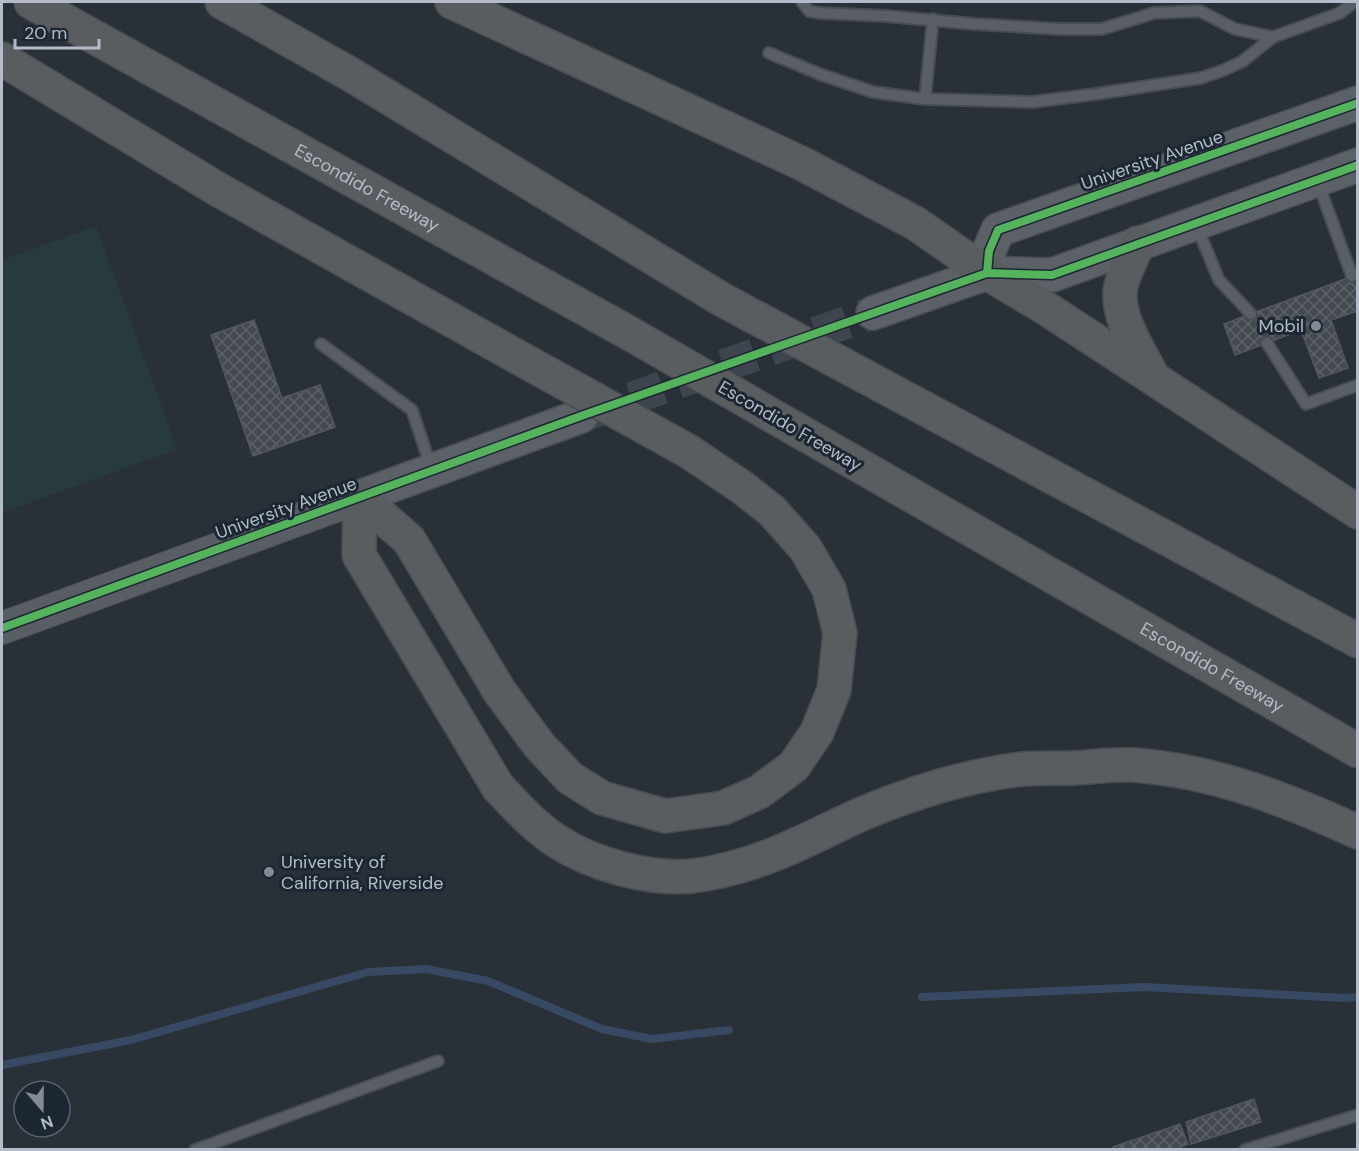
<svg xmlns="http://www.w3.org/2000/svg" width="1359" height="1151" font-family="'DM Sans',sans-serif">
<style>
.green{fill:#273a3e}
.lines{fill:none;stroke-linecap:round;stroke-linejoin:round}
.stream{stroke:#384963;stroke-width:8}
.building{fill:url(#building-cross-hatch);stroke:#52575f;stroke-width:1.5}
.primary-tunnel{stroke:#3f454e;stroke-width:33;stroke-dasharray:33 16;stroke-linecap:butt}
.lane-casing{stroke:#484c53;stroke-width:14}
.secondary-casing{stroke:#484c53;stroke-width:34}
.primary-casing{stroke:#484c55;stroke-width:36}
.highway-casing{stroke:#474c53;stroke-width:36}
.lane{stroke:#5a5e66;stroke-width:10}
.secondary{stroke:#595d64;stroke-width:32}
.primary{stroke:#5c6168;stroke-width:33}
.highway{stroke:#5a5d60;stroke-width:33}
.highway-bridge-casing{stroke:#474c53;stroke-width:36;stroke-linecap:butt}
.highway-bridge{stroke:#5a5d60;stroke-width:33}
.cycleway-casing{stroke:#1d2633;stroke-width:11}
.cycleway{stroke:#56b35d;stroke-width:8}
.poi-dot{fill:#848b96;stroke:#1d2633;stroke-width:2}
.labels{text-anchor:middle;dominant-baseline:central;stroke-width:6;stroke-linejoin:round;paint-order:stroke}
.street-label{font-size:18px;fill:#b4bcc9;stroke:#1d2633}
.poi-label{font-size:18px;fill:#b4bcc9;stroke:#1d2633;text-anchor:end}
</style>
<defs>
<pattern id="building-cross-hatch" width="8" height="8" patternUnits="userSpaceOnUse" patternTransform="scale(1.5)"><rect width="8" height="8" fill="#444950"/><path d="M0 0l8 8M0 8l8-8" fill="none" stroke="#5d6168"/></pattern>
</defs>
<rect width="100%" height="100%" fill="#2a3038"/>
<!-- green -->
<path class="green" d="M 96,226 L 177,449 L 2,513 L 2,260 Z"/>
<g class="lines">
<!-- stream -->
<path class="stream" d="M 922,997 L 1144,987 L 1343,998 L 1358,997
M 2,1065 L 131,1040 L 368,972 L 426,969 L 488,981 L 602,1029 L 652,1039 L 729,1030"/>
</g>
<!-- building -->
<path class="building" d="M 1358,274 L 1358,311 L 1331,320 L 1348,368 L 1319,378 L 1301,330 L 1235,355 L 1224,324 Z
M 254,320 L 282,398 L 320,385 L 335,427 L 253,456 L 211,335 Z
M 1254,1099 L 1261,1122 L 1191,1144 L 1186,1122 Z
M 1180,1124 L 1188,1144 L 1174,1150 L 1114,1150 L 1113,1147 Z"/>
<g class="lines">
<!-- primary-tunnel -->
<path class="primary-tunnel" d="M 585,415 L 873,313"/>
<!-- lane casing -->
<g class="lane-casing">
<path id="lane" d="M 802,2 L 809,11 L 820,13 L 885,16 L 975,24 L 1060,29 L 1102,29 L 1154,13 L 1200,11 L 1235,29 L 1273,37
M 769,53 L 822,75 L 873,92 L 925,99 L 1032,102 L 1096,94 L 1201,78 L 1224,70 L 1243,61 L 1273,37 L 1340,13 L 1354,2
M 925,99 L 933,19
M 1318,183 L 1352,276
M 1197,227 L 1219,280 L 1251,314
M 1267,343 L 1306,404 L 1358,385
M 321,344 L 412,410 L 431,467
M 195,1150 L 438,1061
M 1245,1150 L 1358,1115"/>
</g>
<!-- secondary casing -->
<g class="secondary-casing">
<path id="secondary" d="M 2,628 L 360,497"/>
</g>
<!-- primary casing -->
<g class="primary-casing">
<path id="primary" d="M 987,273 L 989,251 L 998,230 L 1358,103
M 873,313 L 987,273 L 1052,275 L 1358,165
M 360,497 L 581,416"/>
</g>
<!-- highway casing -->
<g class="highway-casing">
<g id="highway">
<path id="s1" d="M 31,2 L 629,333"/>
<path d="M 222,2 L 350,74 L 721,299"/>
<path d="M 452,2 L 801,163 L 915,223 L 987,273 L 1044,307 L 1358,512"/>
<path d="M 2,59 L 219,190 L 516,356"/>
<path d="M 1138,243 C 1133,257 1124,272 1121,286 C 1114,314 1141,354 1153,377"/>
<path d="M 866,377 L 1358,641"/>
<path id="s2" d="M 766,412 L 1358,751"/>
<path d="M 360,497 L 359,555 L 498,787 C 516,806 534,826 555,840 C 591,864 648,880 692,876 C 717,873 743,866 767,857 C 800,845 832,827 864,813 C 912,793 963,777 1014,770 C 1034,767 1054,769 1074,768 C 1094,767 1114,764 1134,765 C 1215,771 1285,799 1358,832"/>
<path d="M 360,497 L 409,540 L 500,692 L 539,745 L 570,778 L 602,798 L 665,816 L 723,808 L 759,792 L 794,766 L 817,732 L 834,690 L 840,633 L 829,589 L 805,548 L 772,511 L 743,488 L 688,451"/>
</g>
</g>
<!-- lane -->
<use href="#lane" class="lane"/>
<!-- secondary -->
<use href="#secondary" class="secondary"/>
<!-- primary -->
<use href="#primary" class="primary"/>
<!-- highway -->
<use href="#highway" class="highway"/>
<!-- highway-bridge casing -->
<g class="highway-bridge-casing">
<path id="highway-bridge" d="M 721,299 L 866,377
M 629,333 L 766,412
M 516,356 L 688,451"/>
</g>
<!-- highway-bridge -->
<use href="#highway-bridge" class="highway-bridge"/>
<!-- cycleway casing -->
<g class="cycleway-casing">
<path id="cycleway" d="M 987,273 L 989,251 L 998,230 L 1358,103
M 2,628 L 581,416 L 987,273 L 1052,275 L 1358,165"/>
</g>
<!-- cycleway -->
<use href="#cycleway" class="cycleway"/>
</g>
<!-- markers -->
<g class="poi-dot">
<circle cx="1316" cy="326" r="6"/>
<circle cx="269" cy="872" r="6"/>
</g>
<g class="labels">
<!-- street labels -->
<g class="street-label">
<text transform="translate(1152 160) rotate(-19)">University Avenue</text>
<text stroke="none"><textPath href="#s1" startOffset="384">Escondido Freeway</textPath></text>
<text transform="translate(790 426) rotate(30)">Escondido Freeway</text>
<text transform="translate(286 508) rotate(-20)">University Avenue</text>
<text stroke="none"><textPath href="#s2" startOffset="514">Escondido Freeway</textPath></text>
</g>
<!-- poi labels -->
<g class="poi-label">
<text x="1304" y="326">Mobil</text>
<text x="281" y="862" text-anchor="start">University of<tspan x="281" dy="21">California, Riverside</tspan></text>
</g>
</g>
<!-- border -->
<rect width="1359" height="1151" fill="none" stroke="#b4bcc9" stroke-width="6"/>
<!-- north arrow -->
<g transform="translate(42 1109) rotate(160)"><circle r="28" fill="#1d2633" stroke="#59626f" stroke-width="1.5"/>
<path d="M0-4.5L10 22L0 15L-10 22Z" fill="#848b96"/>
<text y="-9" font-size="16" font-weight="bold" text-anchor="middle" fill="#b4bcc9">N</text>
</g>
<!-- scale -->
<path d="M15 39v9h84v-9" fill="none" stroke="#b4bcc9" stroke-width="3"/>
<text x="24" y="39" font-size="18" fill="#b4bcc9" stroke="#1d2633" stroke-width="4.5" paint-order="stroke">20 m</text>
</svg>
